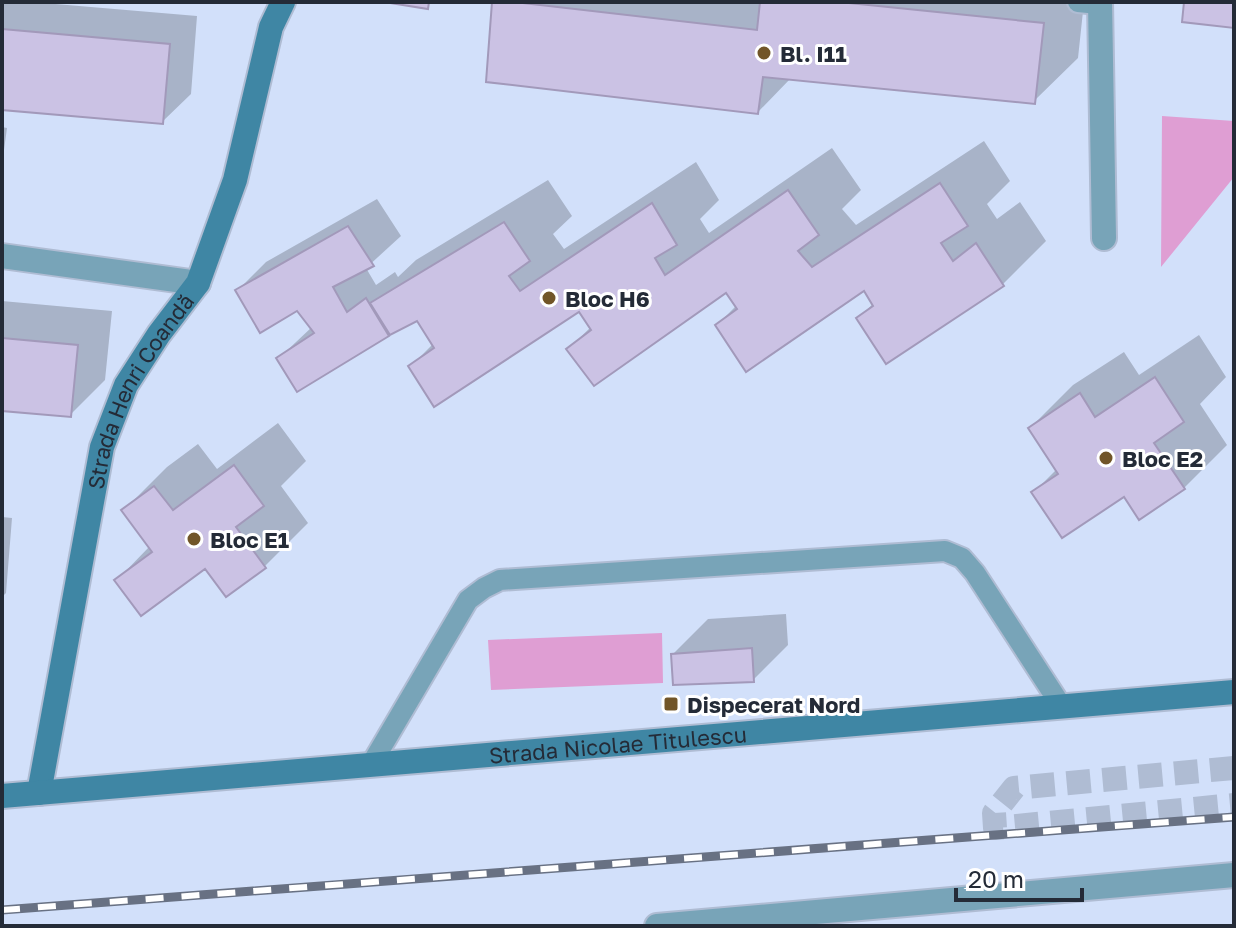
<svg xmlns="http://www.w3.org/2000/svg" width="1236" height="928" font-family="'Golos Text',sans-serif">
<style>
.green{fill:#df9ed3}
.shadow{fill:#0003}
.building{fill:#cbc2e4;stroke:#a299ba;stroke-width:2}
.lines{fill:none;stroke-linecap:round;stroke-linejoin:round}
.street-tunnel{stroke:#afbcd3;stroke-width:24;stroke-dasharray:24 12;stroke-linecap:butt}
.lane-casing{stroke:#afbcd3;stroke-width:24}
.street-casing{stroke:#afbcd3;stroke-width:28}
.secondary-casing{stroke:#afbcd3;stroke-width:28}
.lane{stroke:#78a4b8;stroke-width:20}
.street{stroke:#78a4b8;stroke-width:24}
.secondary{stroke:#3f86a4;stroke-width:24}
.rail-casing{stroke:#687183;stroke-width:9}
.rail{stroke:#fff;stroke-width:6;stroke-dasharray:18;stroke-linecap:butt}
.poi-dot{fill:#715528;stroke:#fff;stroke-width:3}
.labels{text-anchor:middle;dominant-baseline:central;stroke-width:6;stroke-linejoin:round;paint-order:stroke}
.poi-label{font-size:22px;font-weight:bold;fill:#242b37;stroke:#fff;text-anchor:start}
.street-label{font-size:22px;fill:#242b37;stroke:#fff}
</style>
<rect width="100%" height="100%" fill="#d2e0fa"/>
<!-- green -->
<path class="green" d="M 1162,116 L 1234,121 L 1234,177 L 1161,267 Z
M 662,633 L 663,683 L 491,690 L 488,640 Z"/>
<!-- shadow -->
<path class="shadow" d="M 2,2 L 32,2 L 197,16 L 191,94 L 162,122 L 2,108 Z
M 494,2 L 1084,2 L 1078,58 L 1034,101 L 791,78 L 758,112 Z
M 2,127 L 7,128 L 2,165 Z
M 984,141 L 1010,181 L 987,204 L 997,219 L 1020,202 L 1046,241 L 1003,284 L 886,362 L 858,318 L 874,303 L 865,288 L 717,325 L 737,305 L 726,290 L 568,349 L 591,327 L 580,309 L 411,366 L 433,344 L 417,319 L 390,332 L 298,389 L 279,358 L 312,327 L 297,308 L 238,290 L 266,262 L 377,199 L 401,236 L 366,268 L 376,285 L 395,272 L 398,277 L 416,260 L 548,180 L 572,216 L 553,234 L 564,249 L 696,162 L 719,200 L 700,219 L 709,233 L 832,148 L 861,190 L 842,209 L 856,225 Z
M 2,301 L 112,311 L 105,380 L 70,415 L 2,409 Z
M 1199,335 L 1226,377 L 1200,404 L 1227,445 L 1184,488 L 1124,494 L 1034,492 L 1057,469 L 1030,428 L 1073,385 L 1124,352 L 1139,375 Z
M 278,423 L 306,461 L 281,486 L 308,523 L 265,566 L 226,594 L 206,566 L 117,580 L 150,546 L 124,510 L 167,467 L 198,444 L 217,469 Z
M 2,517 L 12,518 L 6,593 L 2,597 Z
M 786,614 L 788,645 L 753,680 L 673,654 L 708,619 Z"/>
<!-- building -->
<path class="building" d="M 384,2 L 429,2 L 428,9 Z
M 492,2 L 514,2 L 757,30 L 760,2 L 839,2 L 1044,23 L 1035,104 L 763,77 L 758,114 L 486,82 Z
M 1184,2 L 1234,2 L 1234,28 L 1182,22 Z
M 2,29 L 170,44 L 163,124 L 2,110 Z
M 940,183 L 968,226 L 941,243 L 953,261 L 976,243 L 1004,286 L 886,364 L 856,318 L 873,306 L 864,291 L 746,372 L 715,325 L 737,309 L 726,293 L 594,386 L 566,349 L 591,330 L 579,312 L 434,407 L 408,366 L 434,348 L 417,321 L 390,335 L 370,303 L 504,222 L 530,261 L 509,276 L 520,291 L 652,203 L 677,245 L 655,258 L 665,275 L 788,190 L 819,235 L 798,251 L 812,267 Z
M 348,226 L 374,266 L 333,287 L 347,312 L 366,298 L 389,336 L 297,392 L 276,358 L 314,333 L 297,311 L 260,333 L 235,290 Z
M 2,338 L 78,345 L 71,417 L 2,411 Z
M 1155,377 L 1184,422 L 1154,443 L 1185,489 L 1139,520 L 1124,497 L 1062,538 L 1031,492 L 1058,474 L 1028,428 L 1080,393 L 1095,417 Z
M 234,465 L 264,506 L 236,527 L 266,568 L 226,597 L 205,569 L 141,616 L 114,580 L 152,552 L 121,510 L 154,486 L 173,510 Z
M 752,648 L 754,682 L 673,685 L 671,654 Z"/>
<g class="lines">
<!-- street-tunnel -->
<path class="street-tunnel" d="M 1234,768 L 1014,788 L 994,813 L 995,828 L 1234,805"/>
<!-- lane casing -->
<g class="lane-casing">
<path id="lane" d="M 1078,2 L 1099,4
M 372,763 L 468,600 L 484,588 L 500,580 L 945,551 L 962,558 L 975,573 L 1062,707"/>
</g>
<!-- street casing -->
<g class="street-casing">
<path id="street" d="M 1100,2 L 1104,238
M 2,256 L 198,283
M 657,926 L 1234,875"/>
</g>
<!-- secondary casing -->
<g class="secondary-casing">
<g id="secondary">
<path id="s1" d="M 39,793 L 102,447 L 126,385 L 159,334 L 198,283 L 235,180 L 271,27 L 283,2"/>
<path id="s2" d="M 2,796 L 1234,692"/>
</g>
</g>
<!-- lane -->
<use href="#lane" class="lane"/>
<!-- street -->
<use href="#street" class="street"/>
<!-- secondary -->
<use href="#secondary" class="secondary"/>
<!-- rail casing -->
<g class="rail-casing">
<path id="rail" d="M 2,910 L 1234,817"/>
</g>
<!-- rail -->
<use href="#rail" class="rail"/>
</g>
<!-- markers -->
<g class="poi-dot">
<circle cx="764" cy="53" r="8"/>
<circle cx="549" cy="298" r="8"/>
<circle cx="1106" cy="458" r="8"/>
<circle cx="194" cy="539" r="8"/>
<rect x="663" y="696" width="16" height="16" rx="4"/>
</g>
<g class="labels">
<!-- poi labels -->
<g class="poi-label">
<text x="780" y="53">Bl. I11</text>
<text x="565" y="298">Bloc H6</text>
<text x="1122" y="458">Bloc E2</text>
<text x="210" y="539">Bloc E1</text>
<text x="687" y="704">Dispecerat Nord</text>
</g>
<!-- street labels -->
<g class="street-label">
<text stroke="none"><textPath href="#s1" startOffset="418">Strada Henri Coandă</textPath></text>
<text stroke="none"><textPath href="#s2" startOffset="618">Strada Nicolae Titulescu</textPath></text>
</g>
</g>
<!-- border -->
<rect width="1236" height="928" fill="none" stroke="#242b37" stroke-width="8"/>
<!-- scale -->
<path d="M956 888v12h126v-12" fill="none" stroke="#242b37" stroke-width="4"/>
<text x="968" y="888" font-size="24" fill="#242b37" stroke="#ffffff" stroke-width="6" paint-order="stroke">20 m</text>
</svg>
